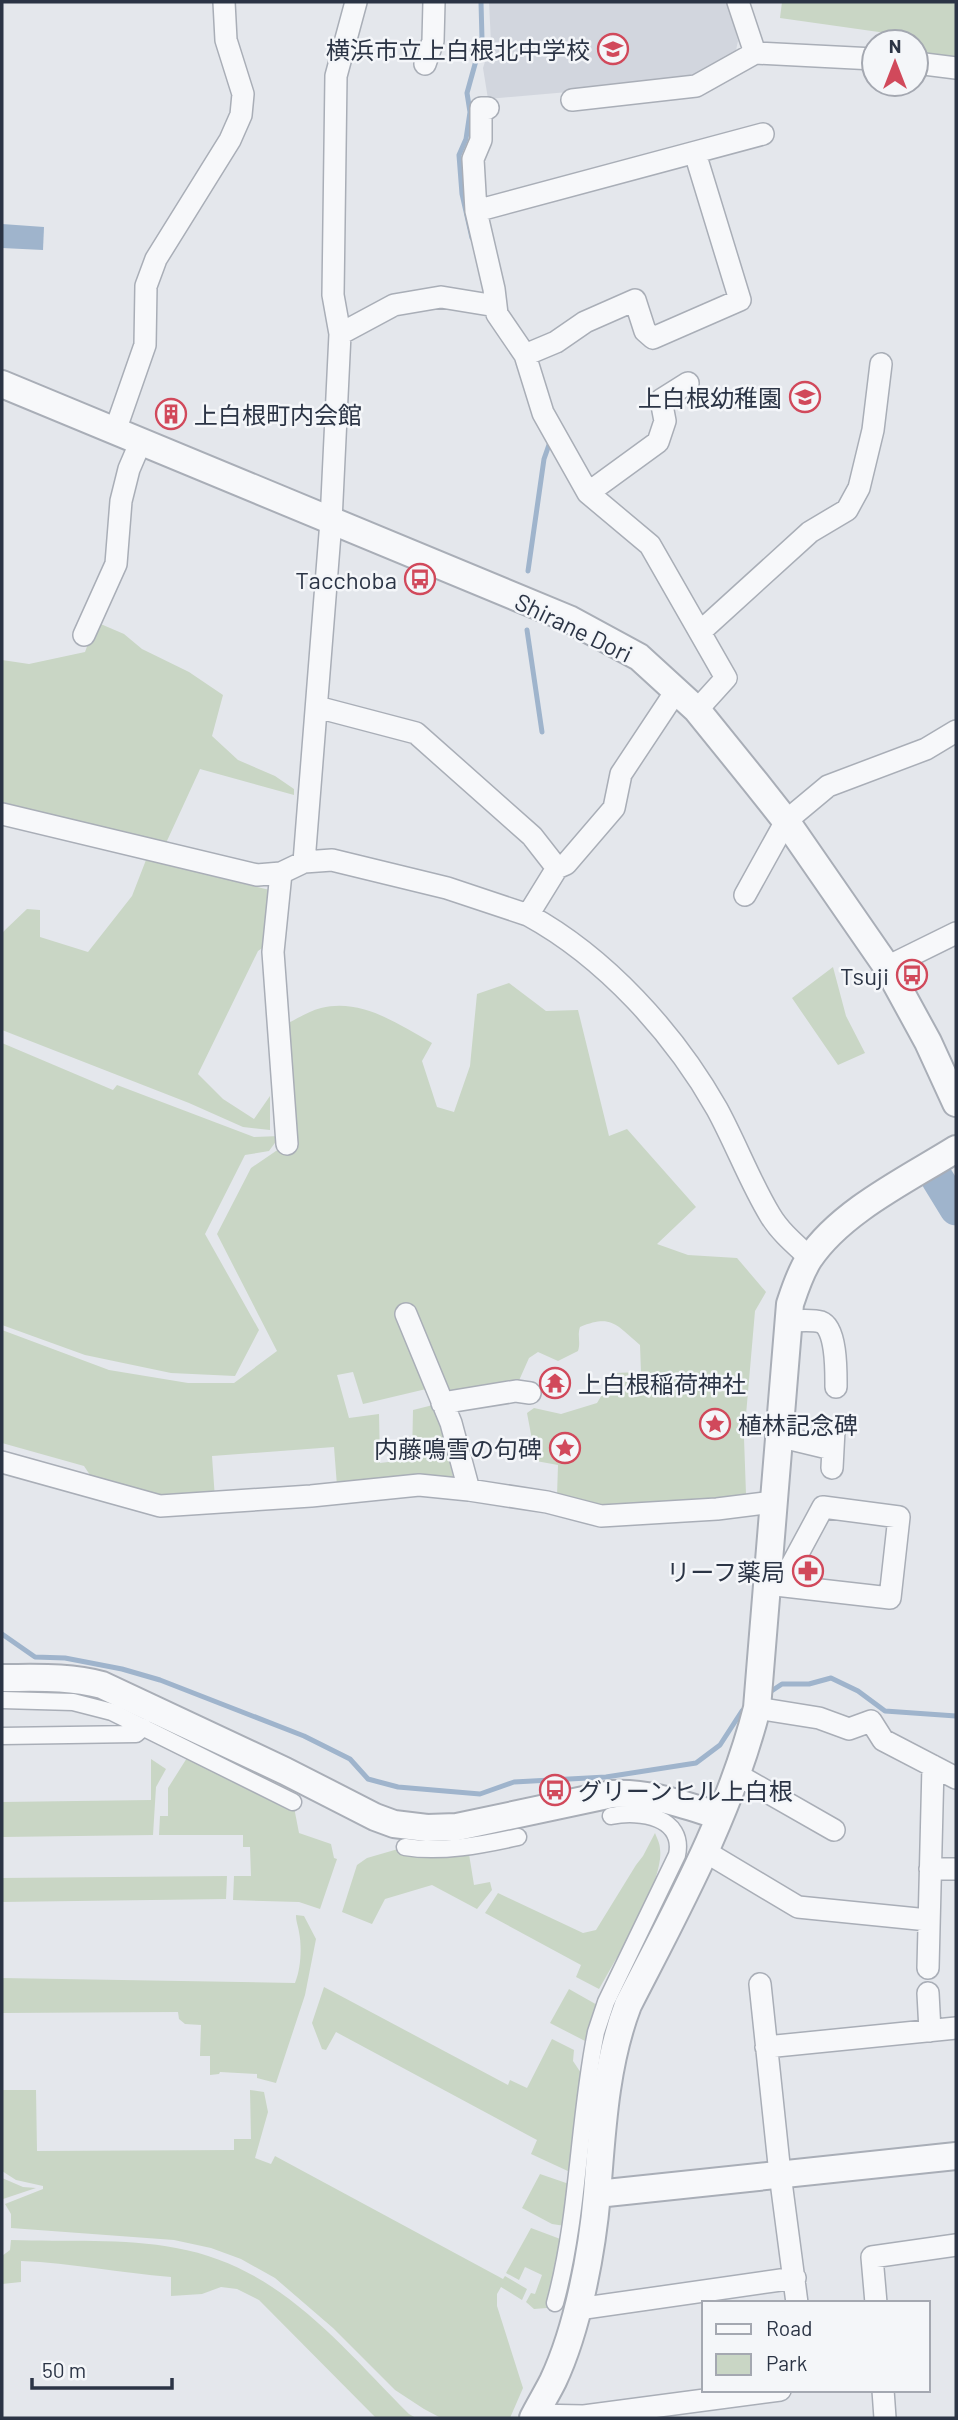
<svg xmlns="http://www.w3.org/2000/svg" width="958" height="2420" font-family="Barlow,'Noto Sans JP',sans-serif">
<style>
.built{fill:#d2d6de}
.green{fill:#c9d6c5}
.water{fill:#9fb4cc}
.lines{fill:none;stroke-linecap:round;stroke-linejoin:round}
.stream{stroke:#9fb4cc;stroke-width:5}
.river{stroke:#9fb4cc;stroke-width:33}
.pedestrian-casing{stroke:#a9aeb7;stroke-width:19}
.minor-casing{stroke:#a9aeb7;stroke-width:24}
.tertiary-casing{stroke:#a9aeb7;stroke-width:30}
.pedestrian{stroke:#f7f8fa;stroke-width:16}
.minor{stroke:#f7f8fa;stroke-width:21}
.tertiary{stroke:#f7f8fa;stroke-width:26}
.labels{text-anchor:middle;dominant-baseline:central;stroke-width:5;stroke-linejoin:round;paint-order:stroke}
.poi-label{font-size:24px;fill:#2b3445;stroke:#f4f6f9;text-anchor:end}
.street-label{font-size:24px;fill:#2b3445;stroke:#f4f6f9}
</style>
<rect width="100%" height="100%" fill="#e4e7ec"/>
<!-- built -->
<path class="built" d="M 489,2 L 728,2 L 738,41 L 735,55 L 694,81 L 488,99 L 483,68 L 491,43 Z"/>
<!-- green -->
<path class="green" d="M 782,2 L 956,2 L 956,58 L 916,53 L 916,42 L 892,42 L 893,34 L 780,18 Z
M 96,622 L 124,634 L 142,649 L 189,672 L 223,695 L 212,736 L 238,760 L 275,776 L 294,789 L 294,795 L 200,769 L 166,843 L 2,802 L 2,660 L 29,664 L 85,652 Z
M 146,860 L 274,891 L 268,944 L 258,951 L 198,1074 L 223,1099 L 254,1119 L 270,1096 L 270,1130 L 243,1127 L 189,1103 L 2,1030 L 2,934 L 4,931 L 27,909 L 40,910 L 40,937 L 88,952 L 132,896 Z
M 833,967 L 846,1016 L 865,1053 L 838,1065 L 792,998 Z
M 509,983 L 546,1011 L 578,1010 L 609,1136 L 627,1129 L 696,1207 L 657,1244 L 688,1255 L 737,1258 L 766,1292 L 755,1311 L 744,1438 L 746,1494 L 716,1505 L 601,1513 L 557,1496 L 558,1465 L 536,1461 L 527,1413 L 534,1408 L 561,1414 L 597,1403 L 615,1373 L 641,1372 L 640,1345 C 616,1325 612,1314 580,1327 C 577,1336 581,1342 578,1351 L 558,1361 L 538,1352 L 529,1358 L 517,1385 L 448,1398 L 443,1385 L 363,1404 L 353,1372 L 337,1375 L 349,1418 L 379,1414 L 380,1463 L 412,1459 L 413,1410 L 437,1404 L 455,1486 L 337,1486 L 334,1447 L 212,1456 L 215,1499 L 154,1500 L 96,1484 L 84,1466 L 2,1443 L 2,1330 L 109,1370 L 188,1383 L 234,1383 L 277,1351 L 217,1234 L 251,1168 L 295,1138 L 286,1024 C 297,1019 309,1011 321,1008 C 362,998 398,1024 432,1043 L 422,1061 L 437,1107 L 454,1112 L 470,1066 L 477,994 Z
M 2,1043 L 113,1090 L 117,1085 L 254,1137 L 280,1136 L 269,1151 L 245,1155 L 205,1234 L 259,1330 L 235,1376 L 171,1373 L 85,1355 L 2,1325 Z
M 192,1750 L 293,1802 L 299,1833 L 331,1844 L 334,1858 L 337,1859 L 320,1909 L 299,1902 L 233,1900 L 234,1876 L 251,1876 L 250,1847 L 243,1847 L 243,1835 L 159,1835 L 160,1816 L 168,1816 L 168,1788 Z
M 151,1759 L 166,1769 L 156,1787 L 153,1835 L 2,1837 L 2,1802 L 151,1800 Z
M 655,1833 C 657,1838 660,1844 660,1849 C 664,1873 633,1930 622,1953 L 616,1959 L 599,1989 L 576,1977 L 581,1965 L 485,1913 L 498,1893 L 583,1933 L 596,1930 L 636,1865 L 643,1856 Z
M 405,1847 L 469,1854 L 474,1885 L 490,1882 L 492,1890 L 477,1909 L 432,1885 L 385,1899 L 372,1924 L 342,1912 L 357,1865 L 367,1858 Z
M 227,1876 L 226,1899 L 2,1902 L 2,1878 Z
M 296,1915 L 304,1916 L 316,1939 L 305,1995 L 276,2083 L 257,2078 L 257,2074 L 220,2072 L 219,2074 L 210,2075 L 210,2056 L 200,2056 L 201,2025 L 185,2024 L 179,2019 L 178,2012 L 2,2013 L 2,1978 L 295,1983 C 301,1968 302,1947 299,1932 C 298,1925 296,1922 296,1915 Z
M 324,1987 L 508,2085 L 510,2080 L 527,2088 L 552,2039 L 574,2050 L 573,2061 L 583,2076 L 570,2172 L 531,2154 L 537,2140 L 336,2032 L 326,2050 L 322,2049 L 312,2023 Z
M 569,1989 L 599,2006 L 587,2042 L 550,2023 Z
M 2,2090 L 36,2090 L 37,2151 L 234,2150 L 234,2139 L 251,2139 L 250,2090 L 264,2092 L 268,2112 L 255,2158 L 271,2164 L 275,2156 L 503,2279 L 505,2276 L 527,2289 L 522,2300 L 501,2287 L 497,2294 L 497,2306 L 523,2388 L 510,2418 L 441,2418 L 424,2409 L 395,2390 L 333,2328 L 275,2278 L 241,2259 L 211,2248 L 174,2240 L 11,2228 L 11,2214 L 5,2204 L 43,2189 L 43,2186 L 16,2180 L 2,2171 Z
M 540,2174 L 572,2185 L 565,2226 L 552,2224 L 522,2208 Z
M 2,2178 L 23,2187 L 36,2188 L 3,2199 Z
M 531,2228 L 563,2240 L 557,2278 L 547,2308 L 534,2309 L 526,2302 L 531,2293 L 535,2294 L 542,2275 L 525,2267 L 519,2280 L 506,2273 Z
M 11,2240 C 64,2242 125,2238 176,2248 C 279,2266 339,2344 409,2414 L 416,2418 L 376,2418 L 259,2300 L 237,2289 L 221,2287 L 202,2294 L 171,2296 L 171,2277 C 120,2273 72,2263 21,2261 L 21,2282 L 2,2284 L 2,2256 L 10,2250 Z"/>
<!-- water -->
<path class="water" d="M 2,224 L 44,227 L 43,250 L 2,248 Z"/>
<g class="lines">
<!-- stream -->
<path class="stream" d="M 472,238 L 462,194 L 459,155 L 466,139 L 470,112 L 467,93 L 482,39 L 481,2
M 528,571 L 544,459 L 551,439
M 527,630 L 542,732
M 2,1634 L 35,1657 L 65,1658 L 122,1669 L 160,1680 L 304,1736 L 350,1759 L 368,1779 L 398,1787 L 480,1794 L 514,1782 L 606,1777 L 696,1763 L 720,1745 L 742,1711 L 747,1707
M 767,1694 L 782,1684 L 809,1684 L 831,1678 L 858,1691 L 885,1711 L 956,1716"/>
<!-- river -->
<path class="river" d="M 937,1178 L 956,1209"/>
<!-- pedestrian casing -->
<g class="pedestrian-casing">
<path id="pedestrian" d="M 2,1700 L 73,1702 L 112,1712 L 293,1802
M 2,1736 L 136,1734 L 144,1727
M 405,1847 C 441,1853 482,1845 518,1837
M 555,2303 C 579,2215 578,2121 596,2032 L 606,2002 L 677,1855 C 685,1817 640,1810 611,1816"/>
</g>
<!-- minor casing -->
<g class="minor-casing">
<path id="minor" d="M 738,2 L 755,53
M 916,63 L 956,68
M 425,64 L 433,41 L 434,2
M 572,100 L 696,86 L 755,53 L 874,59
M 488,108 L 481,108 L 481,140 L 473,159 L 476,211 L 494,289 L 497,314 L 525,355 L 543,413 L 588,493 L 650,545 L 726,678 L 697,710
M 476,211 L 763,134
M 340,334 L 394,305 L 441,297 L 496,306
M 525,355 L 556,342 L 585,322 L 635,300 L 645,331 L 653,338 L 740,300 L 695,153
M 115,431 L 145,345 L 146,286 L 156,259 L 230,140 L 241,115 L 243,94 L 226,40 L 224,2
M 588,493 L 658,442 L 665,421 L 661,400 L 688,383
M 700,632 L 810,532 L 847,510 L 859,488 L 873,430 L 881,364
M 84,635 L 116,564 L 121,501 L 129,469 L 141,441
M 2,814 L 257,875 L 281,873 L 304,862 L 331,521 L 340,334 L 333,295 L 336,76 L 356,2
M 304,862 L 332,860 L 447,888 L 528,915 L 557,868 L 532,836 L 416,733 L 317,707
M 557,868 L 566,864 L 614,808 L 621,774 L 676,691
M 281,873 L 273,952 L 287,1144
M 745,895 L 786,821 L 828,786 L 926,749 L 956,731
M 528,915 C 605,957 674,1033 717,1109 C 736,1144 750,1182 770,1215 C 780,1232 796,1245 810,1258
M 887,967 L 956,933
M 406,1314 L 451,1423 L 469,1490
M 787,1321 C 797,1321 812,1319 821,1322 C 837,1328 836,1373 836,1387
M 442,1403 L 516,1391 L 530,1393
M 778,1436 L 832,1449
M 2,1462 L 160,1506 L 311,1496 L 419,1485 L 469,1490 L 547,1502 L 601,1516 L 717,1509 L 773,1502
M 832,1468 L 834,1430
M 767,1584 L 890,1598 L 899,1517 L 823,1507 L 781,1585
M 757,1708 L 819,1718 L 849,1729 L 871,1721 L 883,1740 L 956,1778
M 736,1774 L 834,1830
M 706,1852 L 798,1907 L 928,1920
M 930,1869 L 956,1869
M 928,1968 L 933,1766
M 760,1984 L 780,2174 L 797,2303
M 928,1993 L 930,2031
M 766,2047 L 956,2028
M 876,2303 L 872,2257 L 956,2245
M 578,2309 L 795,2278
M 883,2390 L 885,2418
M 534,2415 L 584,2416 L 780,2390"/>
</g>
<!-- tertiary casing -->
<g class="tertiary-casing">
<path id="tertiary" d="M 2,384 L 569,619 L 639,657 L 697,710 L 756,783 L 786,821 L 887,967 L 928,1042 L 956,1103
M 2,1678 C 36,1678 69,1676 102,1685 L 285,1771 L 375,1817 L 394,1824 L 427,1828 L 457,1827 L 612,1794 C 650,1792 684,1805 720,1816
M 597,2194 L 956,2156
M 533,2418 C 539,2406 547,2393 553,2381 C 578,2328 592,2252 597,2194 C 602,2131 605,2065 628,2005 C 677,1909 730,1814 757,1708 L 790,1304 C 795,1289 800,1273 809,1259 C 841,1211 908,1179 956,1149"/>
</g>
<!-- pedestrian -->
<use href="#pedestrian" class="pedestrian"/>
<!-- minor -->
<use href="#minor" class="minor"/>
<!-- tertiary -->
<use href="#tertiary" class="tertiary"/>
</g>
<!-- icons -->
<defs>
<g id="school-ring" transform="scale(1.575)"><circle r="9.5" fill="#f4f6f9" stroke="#d1495b" stroke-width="1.5"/><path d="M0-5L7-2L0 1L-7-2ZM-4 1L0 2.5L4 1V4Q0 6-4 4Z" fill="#d1495b"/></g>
<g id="building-ring" transform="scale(1.575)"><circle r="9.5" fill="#f4f6f9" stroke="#d1495b" stroke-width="1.5"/><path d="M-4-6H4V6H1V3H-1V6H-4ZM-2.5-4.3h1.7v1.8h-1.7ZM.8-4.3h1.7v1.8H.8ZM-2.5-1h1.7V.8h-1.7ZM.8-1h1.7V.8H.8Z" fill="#d1495b"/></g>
<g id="bus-ring" transform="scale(1.575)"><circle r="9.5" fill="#f4f6f9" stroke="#d1495b" stroke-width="1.5"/><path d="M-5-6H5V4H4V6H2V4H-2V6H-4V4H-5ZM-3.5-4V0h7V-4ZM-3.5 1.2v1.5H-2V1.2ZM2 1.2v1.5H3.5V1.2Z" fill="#d1495b"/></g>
<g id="temple-ring" transform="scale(1.575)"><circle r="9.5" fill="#f4f6f9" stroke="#d1495b" stroke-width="1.5"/><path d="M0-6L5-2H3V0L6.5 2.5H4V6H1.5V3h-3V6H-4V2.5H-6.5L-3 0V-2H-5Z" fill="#d1495b"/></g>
<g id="sight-ring" transform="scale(1.575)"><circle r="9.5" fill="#f4f6f9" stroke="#d1495b" stroke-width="1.5"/><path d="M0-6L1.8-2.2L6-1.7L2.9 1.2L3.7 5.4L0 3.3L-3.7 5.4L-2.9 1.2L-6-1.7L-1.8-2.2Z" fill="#d1495b"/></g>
<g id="pharmacy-ring" transform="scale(1.575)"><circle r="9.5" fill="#f4f6f9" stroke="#d1495b" stroke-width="1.5"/><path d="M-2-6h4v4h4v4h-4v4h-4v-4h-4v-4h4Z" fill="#d1495b"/></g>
</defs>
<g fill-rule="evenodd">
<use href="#school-ring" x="613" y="49"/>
<use href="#school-ring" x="805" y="397"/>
<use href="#building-ring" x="171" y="414"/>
<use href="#bus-ring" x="420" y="579"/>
<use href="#bus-ring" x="912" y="975"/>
<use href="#temple-ring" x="555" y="1383"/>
<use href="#sight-ring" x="715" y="1424"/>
<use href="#sight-ring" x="565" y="1448"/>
<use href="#pharmacy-ring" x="808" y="1571"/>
<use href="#bus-ring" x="555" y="1790"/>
</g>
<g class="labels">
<!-- poi labels -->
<g class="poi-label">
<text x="590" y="49">横浜市立上白根北中学校</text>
<text x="782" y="397">上白根幼稚園</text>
<text x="194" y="414" text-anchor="start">上白根町内会館</text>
<text x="397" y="579">Tacchoba</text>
<text x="889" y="975">Tsuji</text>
<text x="578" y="1383" text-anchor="start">上白根稲荷神社</text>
<text x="738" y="1424" text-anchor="start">植林記念碑</text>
<text x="542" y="1448">内藤鳴雪の句碑</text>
<text x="785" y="1571">リーフ薬局</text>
<text x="578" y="1790" text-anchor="start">グリーンヒル上白根</text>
</g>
<!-- street labels -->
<g class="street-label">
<text transform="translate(574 627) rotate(26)">Shirane Dori</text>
</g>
</g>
<!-- border -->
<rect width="958" height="2420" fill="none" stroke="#2b3445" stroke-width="7"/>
<!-- legend -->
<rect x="702" y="2301" width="228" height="91" fill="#f4f6f9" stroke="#a4a8b1" stroke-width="2"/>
<rect x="716" y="2324" width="35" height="10" fill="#f7f8fa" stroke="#a4a8b1" stroke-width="2"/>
<text x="766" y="2336" font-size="21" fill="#2b3445">Road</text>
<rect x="716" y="2354" width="35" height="21" fill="#c9d6c5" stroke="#a4a8b1" stroke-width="2"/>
<text x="766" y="2371" font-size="21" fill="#2b3445">Park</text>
<!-- north arrow -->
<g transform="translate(895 63)"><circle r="33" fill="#f4f6f9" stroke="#a4a8b1" stroke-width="2"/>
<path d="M0-5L12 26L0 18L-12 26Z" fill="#d1495b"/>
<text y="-10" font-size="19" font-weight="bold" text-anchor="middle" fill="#2b3445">N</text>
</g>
<!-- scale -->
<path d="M32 2378v10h140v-10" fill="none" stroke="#2b3445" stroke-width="3.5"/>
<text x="42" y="2378" font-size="21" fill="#2b3445" stroke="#f4f6f9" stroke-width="5" paint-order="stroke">50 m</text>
</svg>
